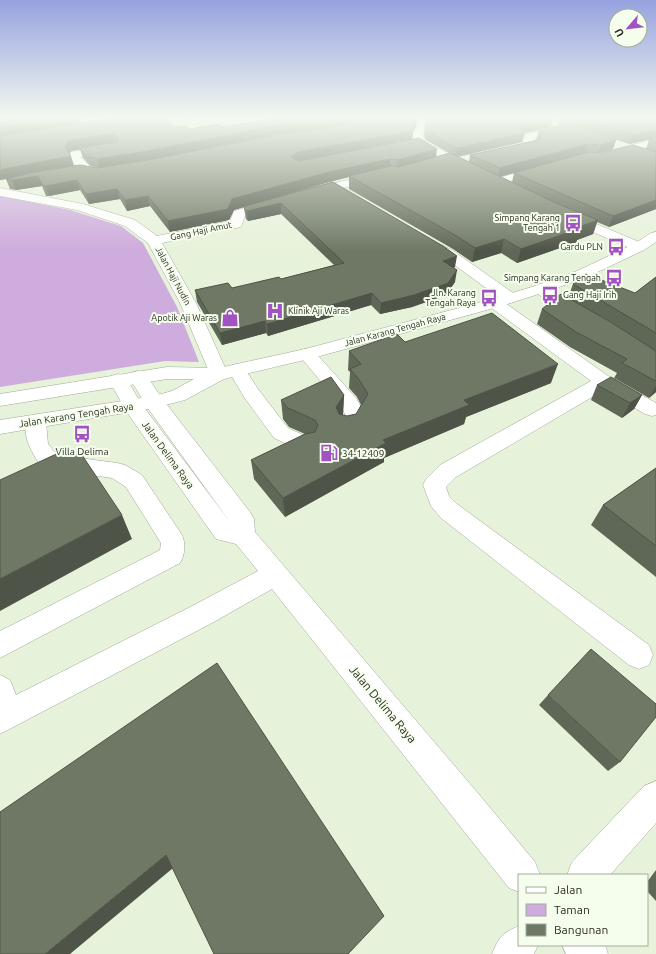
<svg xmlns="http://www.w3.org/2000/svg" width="656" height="954" font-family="Ubuntu,sans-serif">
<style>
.green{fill:#ceacdd}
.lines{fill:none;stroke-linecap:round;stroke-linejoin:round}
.minor-casing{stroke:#9fa994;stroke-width:1}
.major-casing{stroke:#9fa994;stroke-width:1}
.minor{fill:#fff;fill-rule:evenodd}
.major{fill:#fff;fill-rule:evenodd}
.wall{fill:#5f6757;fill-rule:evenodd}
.shaded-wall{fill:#4e5447}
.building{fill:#6f7865;stroke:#4e5447}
.labels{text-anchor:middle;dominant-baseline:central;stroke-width:4;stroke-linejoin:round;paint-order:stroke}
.far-poi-label{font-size:9px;fill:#2b2f26;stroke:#f5feec;text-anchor:end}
.far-street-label{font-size:9px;fill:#2b2f26;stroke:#f5feec}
.street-label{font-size:10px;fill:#2b2f26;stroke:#f5feec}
.poi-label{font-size:10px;fill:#2b2f26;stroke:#f5feec}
.near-street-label{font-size:12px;fill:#2b2f26;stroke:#f5feec}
</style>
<rect width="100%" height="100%" fill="#e7f2db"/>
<!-- green -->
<path class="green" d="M 0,196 L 70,210 L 121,226 L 143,243 L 177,307 L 199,362 L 165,361 L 0,387 Z"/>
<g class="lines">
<!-- minor casing -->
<g class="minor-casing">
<path id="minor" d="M 154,117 L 193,117 L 188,120 L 136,125 L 131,122 L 136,119 Z
M 406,117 C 417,117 421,118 428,127 L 422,135 L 425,141 L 472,167 L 474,169 L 472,171 L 464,171 L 416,145 L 412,135 L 418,127 Z
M 502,117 L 516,117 L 522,120 L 548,117 L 591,131 L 592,133 L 587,136 L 543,122 L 521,126 Z
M 648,117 L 656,117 L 656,128 L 644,123 L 642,121 Z
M 552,128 L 556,129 L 557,131 L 556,133 L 533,139 L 537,142 L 536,147 L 506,153 L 501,150 L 502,148 L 526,143 L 519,138 L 520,136 Z
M 656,139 L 656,145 L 609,157 L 604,154 L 605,152 Z
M 110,146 L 115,149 L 114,151 L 80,157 L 93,168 L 113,169 L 115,171 L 113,173 C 94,178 80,173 69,157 L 71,152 Z
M 540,166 L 544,167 L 546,169 L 544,171 L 496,187 L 492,186 L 490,183 L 492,180 Z
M 378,173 L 382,174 L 384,176 L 382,178 L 309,197 L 305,196 L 303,193 L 305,190 Z
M 0,188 L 83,204 L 135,220 L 157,236 L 230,221 L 234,211 L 274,199 L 278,200 L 280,203 L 278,206 L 245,216 L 241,227 L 162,243 L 196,303 L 228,374 L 226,378 L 219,380 L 212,378 L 210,374 L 180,303 L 148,243 L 125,226 L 77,210 L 0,196 Z
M 568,212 L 644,244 L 646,247 L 644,250 L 639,251 L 634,250 L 563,219 L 562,216 L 563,213 Z
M 432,241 L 452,250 L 516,295 L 518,298 L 516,301 L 510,303 L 504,301 L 442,256 L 427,248 L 425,245 L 427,242 Z
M 540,284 L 545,286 L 584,311 L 586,314 L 584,317 L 578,319 L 572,317 L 535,292 L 532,289 L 535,286 Z
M 495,298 L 501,300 L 611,378 L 656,403 L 656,415 L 652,416 L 645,414 L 604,390 L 456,477 L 446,487 L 449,496 L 457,504 L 649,645 L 653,655 L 649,665 L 639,669 L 629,665 L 441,518 L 431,506 L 423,485 L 426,479 L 440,465 L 591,381 L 489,306 L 487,303 L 489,300 Z
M 307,349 L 313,350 L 356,398 L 365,414 L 354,432 L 347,434 L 340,432 L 337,427 L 345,414 L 341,406 L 298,354 L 301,350 Z
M 237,364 L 243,366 L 258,389 L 288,428 L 314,440 L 317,445 L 314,450 L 307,452 L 300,450 L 274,438 L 244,397 L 228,370 L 231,366 Z
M 138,371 L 145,373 L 161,397 L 250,512 L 254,519 L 255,532 L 482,798 L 535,862 L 540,875 L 519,875 L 519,892 L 509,888 L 272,589 L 212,623 L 0,734 L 0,675 L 10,680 L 16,695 L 194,605 L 258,571 L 236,544 L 216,539 L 126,411 L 109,380 L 111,376 L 118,374 L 125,376 L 140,402 L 230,522 L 147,407 L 129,377 L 131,373 Z
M 36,415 L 43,417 L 46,422 L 48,444 L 57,455 L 117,463 L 125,465 L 142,475 L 182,535 C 186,545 185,554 180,563 L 0,658 L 0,631 L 160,550 L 161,543 L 126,487 L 112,478 L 42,468 C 33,454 19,434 29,417 Z
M 656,781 L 656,823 L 610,875 L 567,875 L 572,862 L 644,786 Z
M 519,926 L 519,945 L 538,945 L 534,954 L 492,954 C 499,937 502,933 519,926 Z
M 562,945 L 605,945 L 608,954 L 566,954 Z"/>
</g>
<!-- major casing -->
<g class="major-casing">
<path id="major" d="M 656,232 L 656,242 L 644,250 L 587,277 L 545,292 L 501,306 L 313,358 L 224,379 L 185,400 L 154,408 L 0,434 L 0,420 L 154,396 L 172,391 L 194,379 L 167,379 L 0,406 L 0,394 L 167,367 L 219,368 L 305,349 L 489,300 L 535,286 L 577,271 L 634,244 L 651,233 Z"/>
</g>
<!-- minor -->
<use href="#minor" class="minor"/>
<!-- major -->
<use href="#major" class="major"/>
</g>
<!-- wall -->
<path class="wall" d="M 0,117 L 81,123 L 175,127 L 190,129 L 223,127 L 322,130 L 417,118 L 416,127 L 413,131 L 412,140 L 436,157 L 449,153 L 426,140 L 424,135 L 425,126 L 428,122 L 425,122 L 419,117 L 652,117 L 656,138 L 629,144 L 553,118 L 551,127 L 525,133 L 522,142 L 458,157 L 469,162 L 470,155 L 537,140 L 536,140 L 539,131 L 616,140 L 613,149 L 601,153 L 646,149 L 649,140 L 656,138 L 656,209 L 609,227 L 597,222 L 593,234 L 577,240 L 577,242 L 517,263 L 501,253 L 472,262 L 453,249 L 349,189 L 349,177 L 329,182 L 234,210 L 229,220 L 170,232 L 150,206 L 127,211 L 120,199 L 89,204 L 80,190 L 49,196 L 46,196 L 42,186 L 16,190 L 10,189 L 6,179 L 0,180 ZM 80,149 L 83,158 L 90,166 L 98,168 L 74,166 L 69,154 L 71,151 ZM 586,153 L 514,173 L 512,182 L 500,177 Z
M 333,182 L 455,267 L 453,268 L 455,282 L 446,295 L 412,307 L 380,314 L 371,305 L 268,336 L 266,333 L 222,345 L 197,302 L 195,290 L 232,288 L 281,279 L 334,265 L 281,214 L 248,221 L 246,219 L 244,208 Z
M 656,277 L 656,392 L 649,398 L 614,378 L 617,373 L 570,347 L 537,324 L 542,309 L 568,298 L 573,284 L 635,293 Z
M 405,342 L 551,383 L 466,417 L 464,424 L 384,458 L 384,462 L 285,517 L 254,479 L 251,460 L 305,434 L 289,427 L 283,419 L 281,400 L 344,395 L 343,414 L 343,415 L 347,416 L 356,414 L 361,405 L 357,397 L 349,388 L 350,372 L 348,370 L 349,351 Z
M 597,385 L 642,395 L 634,409 L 622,418 L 591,400 Z
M 656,468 L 656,577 L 591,525 L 603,505 Z
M 548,695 L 620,762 L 608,771 L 539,705 Z
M 656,870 L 656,901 L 647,891 L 647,882 Z"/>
<!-- shaded-wall -->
<path class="shaded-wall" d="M 63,117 L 81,117 L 81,124 L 0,137 L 0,128 Z
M 336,117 L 377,117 L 322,130 L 150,161 L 100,168 L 97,159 L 274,126 Z
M 426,117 L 445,117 L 425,122 Z
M 417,118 L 416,127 L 413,131 L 412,140 L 299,162 L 291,157 L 298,152 L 412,125 Z
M 553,118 L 551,127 L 525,133 L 522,142 L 455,157 L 457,148 L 520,129 L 522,125 Z
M 656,130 L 656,138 L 629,144 L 633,135 Z
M 111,134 L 114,144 L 71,151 L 68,157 L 71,156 L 74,166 L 0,180 L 0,170 L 65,148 L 68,141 Z
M 616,140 L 613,149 L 598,153 L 601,145 Z
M 588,144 L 586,153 L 498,177 L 500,168 Z
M 437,149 L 436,158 L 397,169 L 398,160 Z
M 390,159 L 390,169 L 349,176 L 349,177 L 329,182 L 234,210 L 229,220 L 170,232 L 168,221 L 232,199 L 329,172 Z
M 38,176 L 42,186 L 16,190 L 12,180 Z
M 77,180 L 80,190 L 49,196 L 46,186 Z
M 117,189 L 120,199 L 89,204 L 86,194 Z
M 148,196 L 150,206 L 127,211 L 125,200 Z
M 656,200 L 656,209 L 609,227 L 613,216 Z
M 281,203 L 281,214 L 248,221 L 247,211 Z
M 598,220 L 593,234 L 577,240 L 577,242 L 517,263 L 521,249 Z
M 504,239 L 501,253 L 472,262 L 475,248 Z
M 457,256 L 455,267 L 441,273 L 443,261 Z
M 457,270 L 455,282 L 446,295 L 412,307 L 380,314 L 381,303 Z
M 372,293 L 371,305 L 268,336 L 267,324 Z
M 265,321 L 266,333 L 222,345 L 220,333 Z
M 558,364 L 551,383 L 466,417 L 464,424 L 384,458 L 384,462 L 285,517 L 283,498 L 383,440 L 464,400 Z
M 656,386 L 656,392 L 649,398 Z
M 344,395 L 343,414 L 336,426 L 336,407 Z
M 642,395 L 634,409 L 622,418 L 630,403 Z
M 122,515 L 132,539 L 0,611 L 0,579 Z
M 166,855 L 179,863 L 70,954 L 45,954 Z"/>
<!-- building -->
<path class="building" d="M 0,117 L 63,117 L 0,128 Z
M 136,117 L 164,117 L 175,127 L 186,126 L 190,129 L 219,124 L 223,127 L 285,117 L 336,117 L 322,120 L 274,126 L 148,151 L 97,159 L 87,156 L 80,148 L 116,142 L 118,139 L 117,136 L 111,134 L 68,141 L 65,148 L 71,156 L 0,170 L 0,136 L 94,121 Z
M 380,117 L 415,117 L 417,118 L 412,125 L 413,131 L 298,152 L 291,157 L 299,161 L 419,138 L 437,149 L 398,160 L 390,159 L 329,172 L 232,199 L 228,209 L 168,221 L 148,196 L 125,200 L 117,189 L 86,194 L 77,180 L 46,186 L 43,186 L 38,176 L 12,180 L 6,179 L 35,172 L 80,165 L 97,168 L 148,160 L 275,135 L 322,129 Z
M 445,117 L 520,117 L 522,118 L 528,117 L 553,118 L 522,125 L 520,129 L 525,133 L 457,148 L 427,131 L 425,126 L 428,121 Z
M 581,117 L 652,117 L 656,119 L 656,130 L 633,135 Z
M 560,121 L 616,140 L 601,145 L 588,144 L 500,168 L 470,155 L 539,140 L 541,134 L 539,131 L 559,126 Z
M 656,138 L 656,143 L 649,140 Z
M 633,145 L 656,152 L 656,200 L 613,216 L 514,173 L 589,152 L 602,153 Z
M 450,153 L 556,203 L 598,220 L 579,227 L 581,228 L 521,249 L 504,239 L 475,248 L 455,235 L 349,176 L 391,166 L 399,167 Z
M 333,182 L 443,246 L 457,256 L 443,261 L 457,270 L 448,283 L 414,295 L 381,303 L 372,293 L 267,324 L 265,321 L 220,333 L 195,290 L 228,283 L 232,288 L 279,277 L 281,279 L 344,263 L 281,203 L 247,211 L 244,208 L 245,206 Z
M 586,274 L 635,293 L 656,277 L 656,333 L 573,284 Z
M 561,294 L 609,321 L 656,351 L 656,381 L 622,363 L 627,359 L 576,332 L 542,309 Z
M 492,313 L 558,364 L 464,400 L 469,405 L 383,440 L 386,443 L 283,498 L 251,460 L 305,434 L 315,432 L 318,425 L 315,420 L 288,408 L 281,400 L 331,377 L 344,395 L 336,407 L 339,414 L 347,416 L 356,414 L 368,394 L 358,378 L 350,369 L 361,364 L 349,351 L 397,334 L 405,342 Z
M 611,377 L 642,395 L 630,403 L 597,385 Z
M 65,450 L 80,452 L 122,515 L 0,579 L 0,480 Z
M 656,468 L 656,546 L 603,505 Z
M 591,649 L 656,704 L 656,717 L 620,762 L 548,695 Z
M 217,663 L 384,916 L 348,954 L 214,954 L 166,855 L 45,954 L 0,954 L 0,812 Z"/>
<!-- sky -->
<linearGradient id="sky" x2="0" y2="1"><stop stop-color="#96a2df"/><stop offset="0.47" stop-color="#f4f9ef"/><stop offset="1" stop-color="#f4f9ef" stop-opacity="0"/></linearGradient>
<rect width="656" height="251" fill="url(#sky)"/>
<!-- icons -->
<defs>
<g id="bus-bare" transform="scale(1.38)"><path d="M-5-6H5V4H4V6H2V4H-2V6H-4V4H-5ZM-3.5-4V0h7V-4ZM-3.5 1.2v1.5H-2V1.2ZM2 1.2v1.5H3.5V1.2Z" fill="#a252c2" stroke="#f5feec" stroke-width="2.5" paint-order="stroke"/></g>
<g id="hospital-bare" transform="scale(1.38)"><path d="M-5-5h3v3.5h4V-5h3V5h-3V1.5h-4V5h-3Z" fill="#a252c2" stroke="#f5feec" stroke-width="2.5" paint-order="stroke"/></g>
<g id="shop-bare" transform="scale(1.38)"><path d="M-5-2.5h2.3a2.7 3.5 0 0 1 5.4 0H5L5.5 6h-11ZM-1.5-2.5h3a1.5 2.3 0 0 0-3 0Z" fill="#a252c2" stroke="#f5feec" stroke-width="2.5" paint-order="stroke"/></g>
<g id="fuel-bare" transform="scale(1.38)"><path d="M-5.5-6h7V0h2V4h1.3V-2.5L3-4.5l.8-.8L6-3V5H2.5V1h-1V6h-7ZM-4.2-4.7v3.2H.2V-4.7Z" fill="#a252c2" stroke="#f5feec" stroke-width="2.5" paint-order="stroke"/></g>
</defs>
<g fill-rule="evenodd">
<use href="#bus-bare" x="573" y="223"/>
<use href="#bus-bare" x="616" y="247"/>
<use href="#bus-bare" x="614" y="278"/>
<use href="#bus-bare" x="550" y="295"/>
<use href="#bus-bare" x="489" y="298"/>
<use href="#hospital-bare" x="275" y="311"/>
<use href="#shop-bare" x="230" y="318"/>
<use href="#bus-bare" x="82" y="434"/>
<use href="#fuel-bare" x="329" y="453"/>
</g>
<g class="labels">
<!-- far-poi labels -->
<g class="far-poi-label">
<text x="560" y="218">Simpang Karang<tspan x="560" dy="10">Tengah 1</tspan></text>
<text x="603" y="247">Gardu PLN</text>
<text x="601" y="278">Simpang Karang Tengah</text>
<text x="476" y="293">Jln. Karang<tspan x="476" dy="10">Tengah Raya</tspan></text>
<text x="563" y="295" text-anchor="start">Gang Haji Irih</text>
<text x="288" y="311" text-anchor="start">Klinik Aji Waras</text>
<text x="217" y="318">Apotik Aji Waras</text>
</g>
<!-- far-street labels -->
<g class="far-street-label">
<text transform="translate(201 231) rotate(-12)">Gang Haji Amut</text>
<text transform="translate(173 276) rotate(62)">Jalan Haji Nudin</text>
<text transform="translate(395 330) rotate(-15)">Jalan Karang Tengah Raya</text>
</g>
<!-- street labels -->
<g class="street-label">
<text transform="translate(76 415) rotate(-9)">Jalan Karang Tengah Raya</text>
<text transform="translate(168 455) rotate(54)">Jalan Delima Raya</text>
</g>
<!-- poi labels -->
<g class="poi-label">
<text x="82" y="451">Villa Delima</text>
<text x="342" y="453" text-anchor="start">34-12409</text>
</g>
<!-- near-street labels -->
<g class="near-street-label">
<text transform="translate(383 704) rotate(50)">Jalan Delima Raya</text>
</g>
</g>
<!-- legend -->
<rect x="518" y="874" width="130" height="72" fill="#f5feec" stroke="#a4ab9d"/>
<rect x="526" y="887" width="20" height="6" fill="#ffffff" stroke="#a4ab9d"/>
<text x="554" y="894" font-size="12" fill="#2b2f26">Jalan</text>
<rect x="526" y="904" width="20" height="12" fill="#ceacdd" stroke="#a4ab9d"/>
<text x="554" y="914" font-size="12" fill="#2b2f26">Taman</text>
<rect x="526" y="924" width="20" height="12" fill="#6f7865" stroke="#a4ab9d"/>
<text x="554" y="934" font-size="12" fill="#2b2f26">Bangunan</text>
<!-- north arrow -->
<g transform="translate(628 28) rotate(242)"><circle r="19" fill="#f5feec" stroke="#a4ab9d"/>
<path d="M0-3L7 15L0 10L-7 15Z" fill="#a252c2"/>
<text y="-6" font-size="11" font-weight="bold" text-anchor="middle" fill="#2b2f26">U</text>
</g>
</svg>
